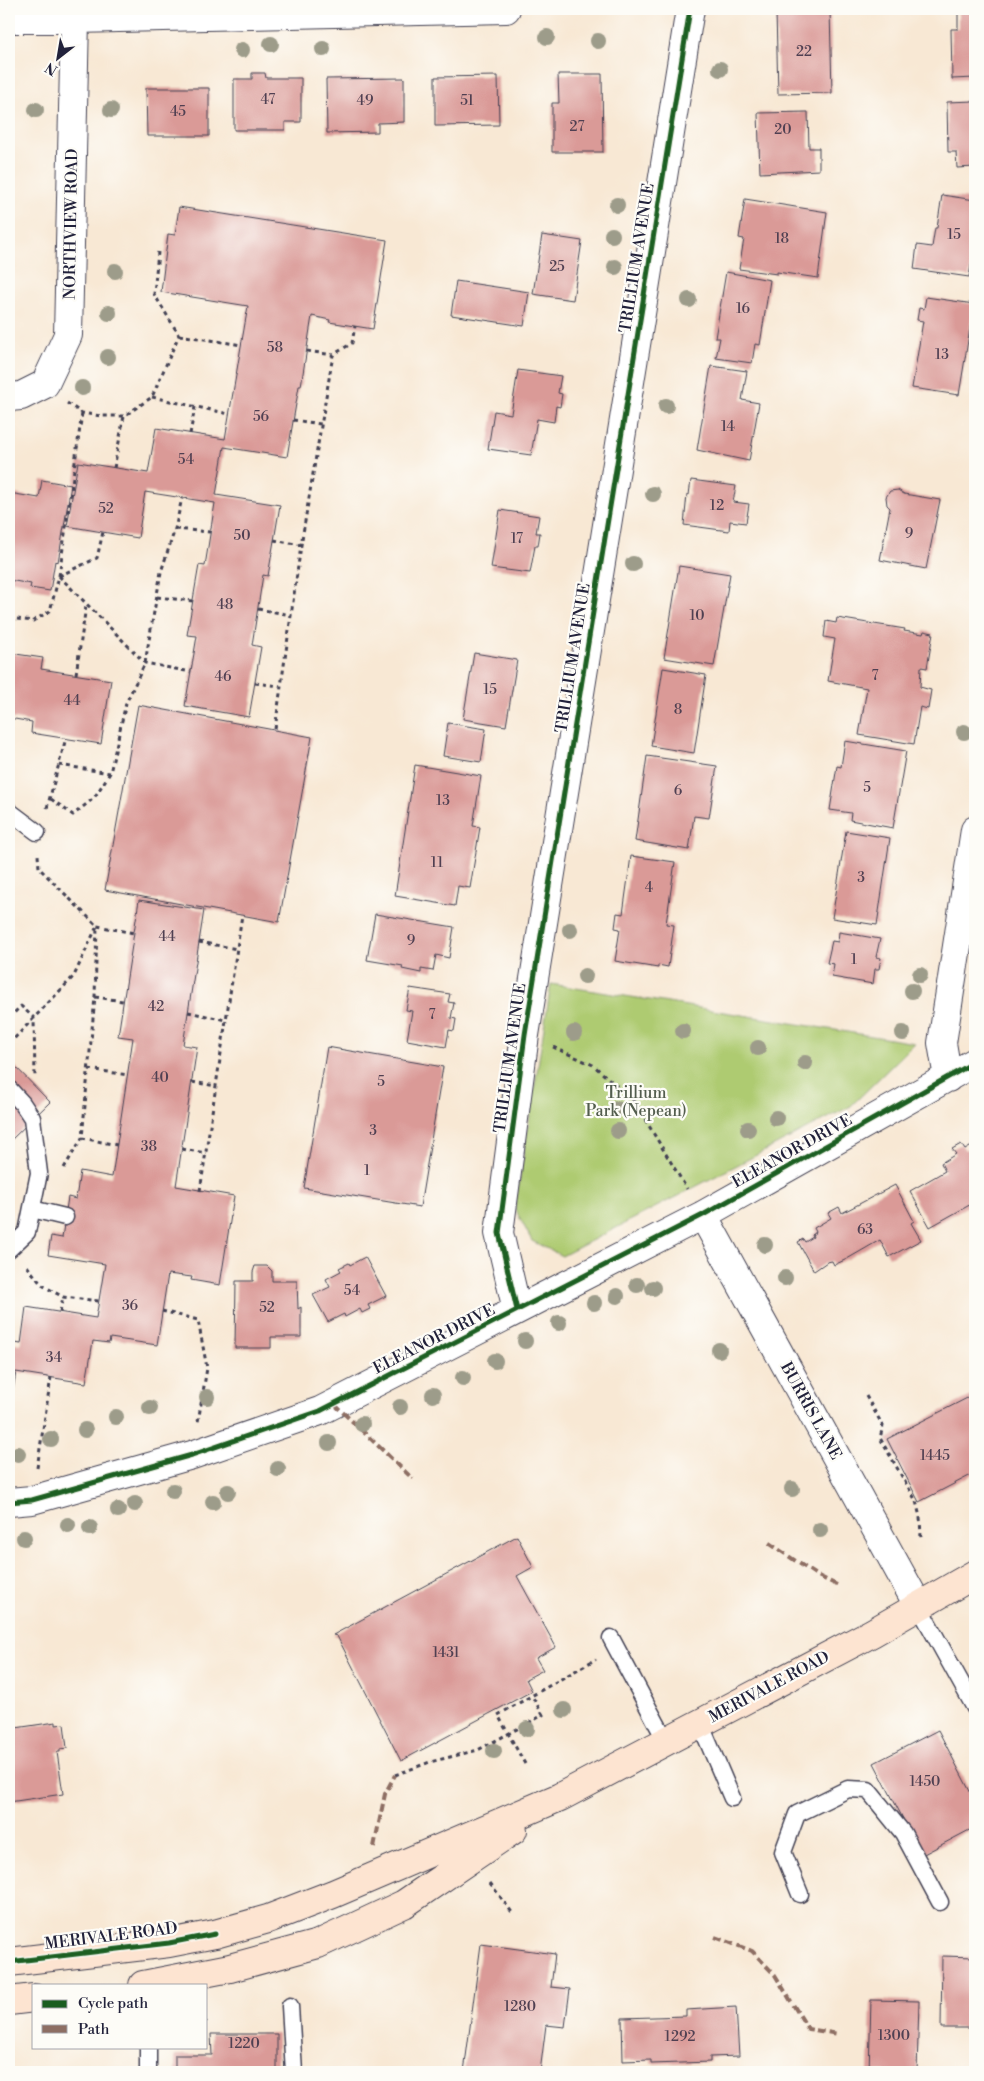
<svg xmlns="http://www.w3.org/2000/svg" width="984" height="2081" font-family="'Libre Bodoni',serif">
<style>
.green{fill:#aecb71;stroke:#687656}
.building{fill:#da9a97}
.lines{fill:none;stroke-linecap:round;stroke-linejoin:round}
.lane-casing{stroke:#424052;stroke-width:19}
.street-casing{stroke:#424052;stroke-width:30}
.secondary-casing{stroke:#424052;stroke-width:30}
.path{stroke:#424052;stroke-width:3;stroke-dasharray:4 4;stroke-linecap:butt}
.lane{stroke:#fff;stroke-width:16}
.street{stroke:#fff;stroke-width:28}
.secondary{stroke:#fde4d1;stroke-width:28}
.quiet{stroke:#8d6e63;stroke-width:4;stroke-dasharray:8 4;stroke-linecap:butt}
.cycleway-casing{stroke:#fdfcf7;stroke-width:8}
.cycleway{stroke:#1b5e20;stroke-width:5}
.tree{fill:#9d9c8a}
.labels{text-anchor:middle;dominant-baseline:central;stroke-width:4.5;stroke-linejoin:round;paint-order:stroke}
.number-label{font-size:14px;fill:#504052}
.street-label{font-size:16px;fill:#22223b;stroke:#fdfcf7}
.park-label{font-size:16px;fill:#535d4e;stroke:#fdfcf7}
</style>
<rect width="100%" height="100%" fill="#fdfcf7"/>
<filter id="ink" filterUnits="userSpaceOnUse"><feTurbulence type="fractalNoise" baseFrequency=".02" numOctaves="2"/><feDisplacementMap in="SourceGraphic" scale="10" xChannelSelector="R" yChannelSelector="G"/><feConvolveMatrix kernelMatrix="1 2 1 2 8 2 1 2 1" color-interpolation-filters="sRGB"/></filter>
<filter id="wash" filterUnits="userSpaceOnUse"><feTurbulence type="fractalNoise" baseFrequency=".0096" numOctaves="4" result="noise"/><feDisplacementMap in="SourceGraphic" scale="20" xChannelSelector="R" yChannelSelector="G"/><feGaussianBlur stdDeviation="1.12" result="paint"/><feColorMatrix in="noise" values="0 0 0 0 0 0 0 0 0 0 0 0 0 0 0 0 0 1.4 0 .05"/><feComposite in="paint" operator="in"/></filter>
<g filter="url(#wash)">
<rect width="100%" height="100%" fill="#f8e8d4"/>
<!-- green -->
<path class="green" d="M 551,984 L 915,1043 L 851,1106 L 562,1256 L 532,1241 L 515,1209 Z"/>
<g id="blocks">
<!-- building -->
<path class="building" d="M 830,10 L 832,93 L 778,94 L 776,12 Z
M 975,10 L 975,78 L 952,79 L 951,29 L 958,29 L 958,11 Z
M 252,73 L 265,73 L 266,78 L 301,78 L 301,122 L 285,122 L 285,130 L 234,130 L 234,79 L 252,79 Z
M 558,74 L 602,74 L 603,152 L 552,152 L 552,103 L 559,103 Z
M 498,76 L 499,125 L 435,126 L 435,77 Z
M 404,78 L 404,122 L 378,123 L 378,132 L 327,133 L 326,79 Z
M 146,88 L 209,88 L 209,136 L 147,136 Z
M 975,101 L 975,167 L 957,168 L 956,152 L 948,152 L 947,102 Z
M 808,112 L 809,148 L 819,148 L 819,170 L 760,173 L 758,113 Z
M 942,195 L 975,200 L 975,241 L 969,277 L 914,269 L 917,245 L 932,247 L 935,228 L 937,228 Z
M 745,199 L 827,212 L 818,278 L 777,272 L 777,274 L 739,269 L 744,239 L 739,238 Z
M 179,207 L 387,240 L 373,329 L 329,322 L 330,320 L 312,316 L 301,386 L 299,386 L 287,457 L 224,447 L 216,495 L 280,505 L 268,576 L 263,575 L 252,645 L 261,647 L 249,717 L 185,706 L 197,636 L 187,635 L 199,565 L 205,566 L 215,503 L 145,492 L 138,538 L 67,526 L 78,462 L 148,473 L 156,428 L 225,439 L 248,306 L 161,292 L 168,234 L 175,235 Z
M 542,235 L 582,241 L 573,300 L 533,294 Z
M 726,272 L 770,280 L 760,345 L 755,344 L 752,363 L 716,358 L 720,338 L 715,338 Z
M 456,281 L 529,292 L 524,326 L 451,315 Z
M 926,297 L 974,304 L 959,395 L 912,388 L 923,321 L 917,320 L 919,308 L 924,309 Z
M 711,366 L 747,371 L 742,400 L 759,403 L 749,461 L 697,450 Z
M 518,370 L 561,376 L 558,393 L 562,394 L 560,407 L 556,406 L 554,422 L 537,419 L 531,455 L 488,449 L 494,411 L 511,414 Z
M 42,480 L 71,485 L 58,562 L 55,561 L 50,591 L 30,588 L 31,584 L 9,580 L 9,493 L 39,498 Z
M 691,480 L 736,486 L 733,502 L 749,504 L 746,523 L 730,521 L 729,531 L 684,525 L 687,494 L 689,495 Z
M 898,490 L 904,494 L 940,500 L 926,569 L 880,560 L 890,508 L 887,505 L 886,497 L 890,491 Z
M 500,510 L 539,516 L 536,533 L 540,533 L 538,546 L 535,546 L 530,573 L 491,568 Z
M 679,566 L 730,574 L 714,666 L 664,658 Z
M 837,618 L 905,629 L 904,631 L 923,634 L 924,631 L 933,633 L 927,668 L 921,667 L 920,687 L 931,690 L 928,709 L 920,707 L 914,744 L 859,735 L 867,688 L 828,681 L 835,639 L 824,637 L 826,621 L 836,623 Z
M 9,653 L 43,658 L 41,669 L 111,680 L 101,744 L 31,733 L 32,722 L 9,718 Z
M 474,653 L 517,660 L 506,726 L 463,719 Z
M 663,668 L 706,675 L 694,753 L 651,746 Z
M 138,705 L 312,737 L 279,922 L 105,890 Z
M 448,723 L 486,729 L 481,762 L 443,756 Z
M 845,741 L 906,751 L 893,828 L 850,820 L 851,813 L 830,810 L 837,766 L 841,767 Z
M 647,756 L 717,766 L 709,818 L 694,816 L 689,850 L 635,841 Z
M 415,765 L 481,776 L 473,826 L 480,827 L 470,888 L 458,886 L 455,906 L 395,896 Z
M 846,831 L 890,838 L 877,925 L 832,918 Z
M 631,856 L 675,862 L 666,924 L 674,925 L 668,967 L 658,965 L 658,968 L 615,961 L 620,929 L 615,928 L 617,913 L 623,914 Z
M 139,900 L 204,910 L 183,1045 L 197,1047 L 176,1186 L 234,1196 L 220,1285 L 191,1280 L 192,1277 L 168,1274 L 157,1345 L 110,1338 L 109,1343 L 93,1341 L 86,1383 L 16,1372 L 10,1409 L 9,1408 L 9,1342 L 21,1344 L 26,1307 L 96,1318 L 105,1264 L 48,1255 L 51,1236 L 62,1238 L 68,1197 L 76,1199 L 80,1171 L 112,1177 L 133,1038 L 118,1036 Z
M 375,914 L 454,927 L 449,958 L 436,955 L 433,971 L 421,969 L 421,973 L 402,969 L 403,966 L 367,960 Z
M 839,932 L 880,939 L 876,957 L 881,958 L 879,969 L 875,969 L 873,984 L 832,977 L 834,964 L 827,963 L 832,941 L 838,942 Z
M 410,988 L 450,994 L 448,1002 L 454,1003 L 451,1018 L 456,1019 L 454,1031 L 449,1030 L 446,1047 L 407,1040 L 412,1011 L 406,1010 Z
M 327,1047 L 443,1067 L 420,1207 L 304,1188 Z
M 9,1060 L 50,1102 L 9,1142 Z
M 961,1144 L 965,1150 L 975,1144 L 975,1202 L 930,1227 L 910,1191 L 945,1171 L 941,1163 L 956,1154 L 952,1149 Z
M 895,1185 L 914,1221 L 911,1223 L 921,1240 L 889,1257 L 880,1240 L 847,1259 L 834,1265 L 832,1261 L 827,1262 L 814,1271 L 798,1242 L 803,1239 L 805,1242 L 813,1237 L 812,1235 L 816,1232 L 814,1228 L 831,1218 L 828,1213 L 839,1207 L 842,1213 Z
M 365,1257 L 386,1296 L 368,1305 L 370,1309 L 362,1313 L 360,1309 L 345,1317 L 344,1314 L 328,1322 L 313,1295 L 330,1287 L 326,1279 L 341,1271 L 339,1268 L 349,1263 L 350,1265 Z
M 255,1266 L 267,1266 L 272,1271 L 272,1281 L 297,1281 L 298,1309 L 301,1307 L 301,1337 L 271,1337 L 271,1348 L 235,1348 L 236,1281 L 253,1281 L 253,1272 Z
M 975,1394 L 975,1473 L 919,1502 L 887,1439 Z
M 517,1536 L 533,1567 L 517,1576 L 556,1647 L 536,1658 L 543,1670 L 526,1679 L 532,1691 L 401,1761 L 337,1636 L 333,1635 Z
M 56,1722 L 56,1725 L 64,1724 L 67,1748 L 60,1749 L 60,1752 L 57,1752 L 63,1794 L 9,1802 L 9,1729 Z
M 938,1730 L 975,1801 L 975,1827 L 922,1855 L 874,1763 Z
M 481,1944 L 555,1954 L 551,1987 L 570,1989 L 565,2027 L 546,2025 L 540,2072 L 464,2072 Z
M 942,1956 L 975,1957 L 975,2028 L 941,2028 Z
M 871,2000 L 919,2001 L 917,2072 L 869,2072 Z
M 736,2007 L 739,2056 L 710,2057 L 710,2062 L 651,2064 L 651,2060 L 623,2061 L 622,2018 L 686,2016 L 686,2010 Z
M 211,2034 L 277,2034 L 277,2072 L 175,2072 L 175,2055 L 212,2055 Z"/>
</g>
</g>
<g filter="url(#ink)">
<use href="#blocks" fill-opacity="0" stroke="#424052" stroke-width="1"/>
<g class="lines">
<!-- lane casing -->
<g class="lane-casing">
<path id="lane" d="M 9,811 L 37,832
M 9,1089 L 22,1103 L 32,1118 L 39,1173 L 27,1232 L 9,1249
M 32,1209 L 65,1217
M 919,1607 L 975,1708
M 611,1638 L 666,1741
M 700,1723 L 732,1798
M 800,1894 L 783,1852 L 797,1814 L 848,1789 L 868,1790 L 903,1833 L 940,1902
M 290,2006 L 294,2072
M 148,2047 L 148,2072"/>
</g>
<!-- street casing -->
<g class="street-casing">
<path id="street" d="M 9,19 L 75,19 L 506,9
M 9,397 L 21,396 L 45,384 L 68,335 L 75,19
M 948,1078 L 942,1043 L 975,830
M 703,1215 L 919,1607
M 517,1310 L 499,1233 L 525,1035 L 690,9
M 9,1502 L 32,1500 L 192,1455 L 320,1411 L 703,1215 L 975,1062"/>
</g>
<!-- secondary casing -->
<g class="secondary-casing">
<path id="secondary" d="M 9,1962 L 169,1943 L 215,1934 L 268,1919 L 333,1894 L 560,1797 L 872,1633 L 975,1574
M 143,1985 L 230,1968 L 318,1944 L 404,1904 L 513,1830
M 9,2001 L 34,1998"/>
</g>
<!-- path -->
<path class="path" d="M 179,335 L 242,345
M 307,351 L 333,355
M 152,397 L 229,414
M 67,403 L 82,413 L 101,416 L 124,416 L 152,397 L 179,335 L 154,294 L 158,252
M 293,420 L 321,424
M 190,434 L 195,407
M 114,468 L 124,416
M 175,529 L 210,532
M 274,540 L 301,545
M 59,576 L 145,663 L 191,672
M 59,576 L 97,558 L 103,532
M 157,597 L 193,601
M 258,609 L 291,615
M 9,618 L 33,621 L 50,611 L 59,576 L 82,413
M 9,635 L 12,618
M 76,674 L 86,606
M 255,683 L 280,686
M 275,729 L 301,545 L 333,355 L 352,343 L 355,326
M 59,765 L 110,773
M 51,799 L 73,815 L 94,798 L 110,773 L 126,703 L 145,663 L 161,572 L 175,529 L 182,498
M 47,808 L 66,738
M 199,942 L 237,949
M 95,997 L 123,1001
M 188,1012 L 226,1020
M 9,1016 L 10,1017 L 21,1006 L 34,1018 L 35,1079
M 9,1044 L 74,976 L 97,926 L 39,868 L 38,855
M 553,1047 L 593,1065 L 634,1101 L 687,1189
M 89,1069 L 128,1075
M 192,1082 L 216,1086
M 82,1138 L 117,1145
M 182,1149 L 206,1153
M 64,1168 L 82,1138 L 95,997 L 97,926 L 134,933
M 200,1191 L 242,915
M 27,1266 L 42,1285 L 63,1297 L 99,1301
M 162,1311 L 198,1320 L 207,1368 L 198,1422
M 60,1312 L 63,1297
M 866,1396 L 883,1426 L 880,1438 L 916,1501 L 920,1517 L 921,1538
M 37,1468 L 51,1377
M 525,1764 L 498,1715 L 596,1659
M 395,1775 L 430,1762 L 478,1750 L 543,1715 L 532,1696
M 490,1883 L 514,1915
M 206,2021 L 206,2022"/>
<!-- lane -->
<use href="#lane" class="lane"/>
<!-- street -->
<use href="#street" class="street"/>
<!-- secondary -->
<use href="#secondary" class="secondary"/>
<!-- quiet -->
<path class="quiet" d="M 334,1404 L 413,1479
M 769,1543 L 818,1576 L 839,1586
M 374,1847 L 385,1794 L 395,1775
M 715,1937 L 752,1951 L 775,1975 L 808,2029 L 839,2034"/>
<!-- cycleway casing -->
<g class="cycleway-casing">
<path id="cycleway" d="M 517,1310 L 499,1233 L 525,1035 L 690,9
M 9,1502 L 32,1500 L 192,1455 L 320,1411 L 703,1215 L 975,1062
M 9,1962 L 169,1943 L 215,1934"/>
</g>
<!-- cycleway -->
<use href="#cycleway" class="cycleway"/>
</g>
<!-- trees -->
<g class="tree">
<circle cx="547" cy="37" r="8"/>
<circle cx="598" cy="41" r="8"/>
<circle cx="271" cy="44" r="8"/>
<circle cx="323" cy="49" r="8"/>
<circle cx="242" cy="50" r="8"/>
<circle cx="720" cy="69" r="8"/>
<circle cx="36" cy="110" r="8"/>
<circle cx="111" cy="110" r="8"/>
<circle cx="617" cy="205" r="8"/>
<circle cx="612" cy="235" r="8"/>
<circle cx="615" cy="267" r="8"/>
<circle cx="115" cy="271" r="8"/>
<circle cx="689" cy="300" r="8"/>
<circle cx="109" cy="313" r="8"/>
<circle cx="108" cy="357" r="8"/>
<circle cx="82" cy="388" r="8"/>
<circle cx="666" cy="406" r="8"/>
<circle cx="653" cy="494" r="8"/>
<circle cx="633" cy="564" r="8"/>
<circle cx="964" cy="732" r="8"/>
<circle cx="570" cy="930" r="8"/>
<circle cx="920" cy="975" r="8"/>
<circle cx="585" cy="976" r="8"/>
<circle cx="912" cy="991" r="8"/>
<circle cx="683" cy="1031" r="8"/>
<circle cx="574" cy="1033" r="8"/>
<circle cx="903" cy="1033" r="8"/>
<circle cx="758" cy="1048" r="8"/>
<circle cx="805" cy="1063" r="8"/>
<circle cx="617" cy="1109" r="8"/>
<circle cx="776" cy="1118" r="8"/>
<circle cx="748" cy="1129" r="8"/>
<circle cx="618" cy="1131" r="8"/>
<circle cx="765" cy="1245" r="8"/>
<circle cx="785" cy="1278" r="8"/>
<circle cx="637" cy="1285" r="8"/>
<circle cx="653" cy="1288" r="8"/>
<circle cx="617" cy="1296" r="8"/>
<circle cx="594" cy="1303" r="8"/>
<circle cx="559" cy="1323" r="8"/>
<circle cx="525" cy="1341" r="8"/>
<circle cx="719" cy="1350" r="8"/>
<circle cx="495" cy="1361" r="8"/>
<circle cx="463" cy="1378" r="8"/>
<circle cx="433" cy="1395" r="8"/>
<circle cx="207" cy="1397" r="8"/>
<circle cx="400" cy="1407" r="8"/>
<circle cx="150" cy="1408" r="8"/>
<circle cx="116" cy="1417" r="8"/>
<circle cx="362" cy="1424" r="8"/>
<circle cx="85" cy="1430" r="8"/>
<circle cx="51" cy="1439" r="8"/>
<circle cx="329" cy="1443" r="8"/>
<circle cx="18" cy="1454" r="8"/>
<circle cx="278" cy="1469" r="8"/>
<circle cx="792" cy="1489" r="8"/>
<circle cx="173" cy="1491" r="8"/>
<circle cx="228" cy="1492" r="8"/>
<circle cx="213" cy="1502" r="8"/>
<circle cx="135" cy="1504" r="8"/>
<circle cx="118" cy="1510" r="8"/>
<circle cx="68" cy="1525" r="8"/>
<circle cx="90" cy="1528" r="8"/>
<circle cx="820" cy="1530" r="8"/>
<circle cx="24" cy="1538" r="8"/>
<circle cx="564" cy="1710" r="8"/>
<circle cx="527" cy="1729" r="8"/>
<circle cx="494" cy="1751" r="8"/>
</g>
</g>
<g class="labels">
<!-- number labels -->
<g class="number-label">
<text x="804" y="52">22</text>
<text x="268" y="100">47</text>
<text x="365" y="101">49</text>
<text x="467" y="101">51</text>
<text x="178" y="112">45</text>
<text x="577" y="127">27</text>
<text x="783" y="130">20</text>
<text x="954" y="235">15</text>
<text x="782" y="239">18</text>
<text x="557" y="267">25</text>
<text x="743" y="309">16</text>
<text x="275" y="348">58</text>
<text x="942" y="355">13</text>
<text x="261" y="417">56</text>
<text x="728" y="427">14</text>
<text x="186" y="460">54</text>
<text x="717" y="506">12</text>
<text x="106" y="509">52</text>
<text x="909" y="534">9</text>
<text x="242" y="536">50</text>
<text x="517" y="539">17</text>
<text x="225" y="605">48</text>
<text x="697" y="616">10</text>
<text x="875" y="676">7</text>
<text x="223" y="677">46</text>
<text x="490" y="690">15</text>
<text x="72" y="701">44</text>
<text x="678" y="710">8</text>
<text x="867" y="788">5</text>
<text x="678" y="791">6</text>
<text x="443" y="801">13</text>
<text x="437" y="863">11</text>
<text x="861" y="878">3</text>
<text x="649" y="888">4</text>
<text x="167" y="937">44</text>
<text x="411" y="941">9</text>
<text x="854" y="960">1</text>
<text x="156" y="1007">42</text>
<text x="432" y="1015">7</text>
<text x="160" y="1078">40</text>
<text x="381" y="1082">5</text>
<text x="373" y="1131">3</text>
<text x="149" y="1147">38</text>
<text x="367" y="1171">1</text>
<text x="865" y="1230">63</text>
<text x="352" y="1291">54</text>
<text x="130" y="1306">36</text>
<text x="267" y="1308">52</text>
<text x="54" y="1358">34</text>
<text x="935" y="1456">1445</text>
<text x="446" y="1653">1431</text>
<text x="925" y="1782">1450</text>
<text x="520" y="2007">1280</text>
<text x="894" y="2036">1300</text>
<text x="680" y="2037">1292</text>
<text x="244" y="2044">1220</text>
</g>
<!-- street labels -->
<g class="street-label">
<text transform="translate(71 224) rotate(-89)">NORTHVIEW ROAD</text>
<text transform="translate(637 258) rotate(-81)">TRILLIUM AVENUE</text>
<text transform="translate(573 658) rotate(-81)">TRILLIUM AVENUE</text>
<text transform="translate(510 1058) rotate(-82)">TRILLIUM AVENUE</text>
<text transform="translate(792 1151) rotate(-29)">ELEANOR DRIVE</text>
<text transform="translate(434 1339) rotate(-27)">ELEANOR DRIVE</text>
<text transform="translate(811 1411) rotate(61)">BURRIS LANE</text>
<text transform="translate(769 1687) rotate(-28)">MERIVALE ROAD</text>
<text transform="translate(111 1936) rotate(-7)">MERIVALE ROAD</text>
</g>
<!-- park labels -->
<g class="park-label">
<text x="636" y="1093">Trillium<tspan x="636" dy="18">Park (Nepean)</tspan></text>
</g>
</g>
<!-- margin -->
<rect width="984" height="2081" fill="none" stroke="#fdfcf7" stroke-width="30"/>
<!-- legend -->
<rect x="32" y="1984" width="175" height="65" fill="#fdfcf7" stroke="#a5a5ac"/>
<rect x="42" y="2000" width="25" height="8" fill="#1b5e20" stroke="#a5a5ac"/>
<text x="78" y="2008" font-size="15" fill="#22223b">Cycle path</text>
<rect x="42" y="2025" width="25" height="8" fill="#8d6e63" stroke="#a5a5ac"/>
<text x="78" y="2034" font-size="15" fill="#22223b">Path</text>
<!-- north arrow -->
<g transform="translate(58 58) rotate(211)" stroke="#fdfcf7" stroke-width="4" paint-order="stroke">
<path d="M0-4L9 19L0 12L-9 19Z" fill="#22223b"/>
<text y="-8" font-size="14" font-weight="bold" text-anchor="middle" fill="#22223b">N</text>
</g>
</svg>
